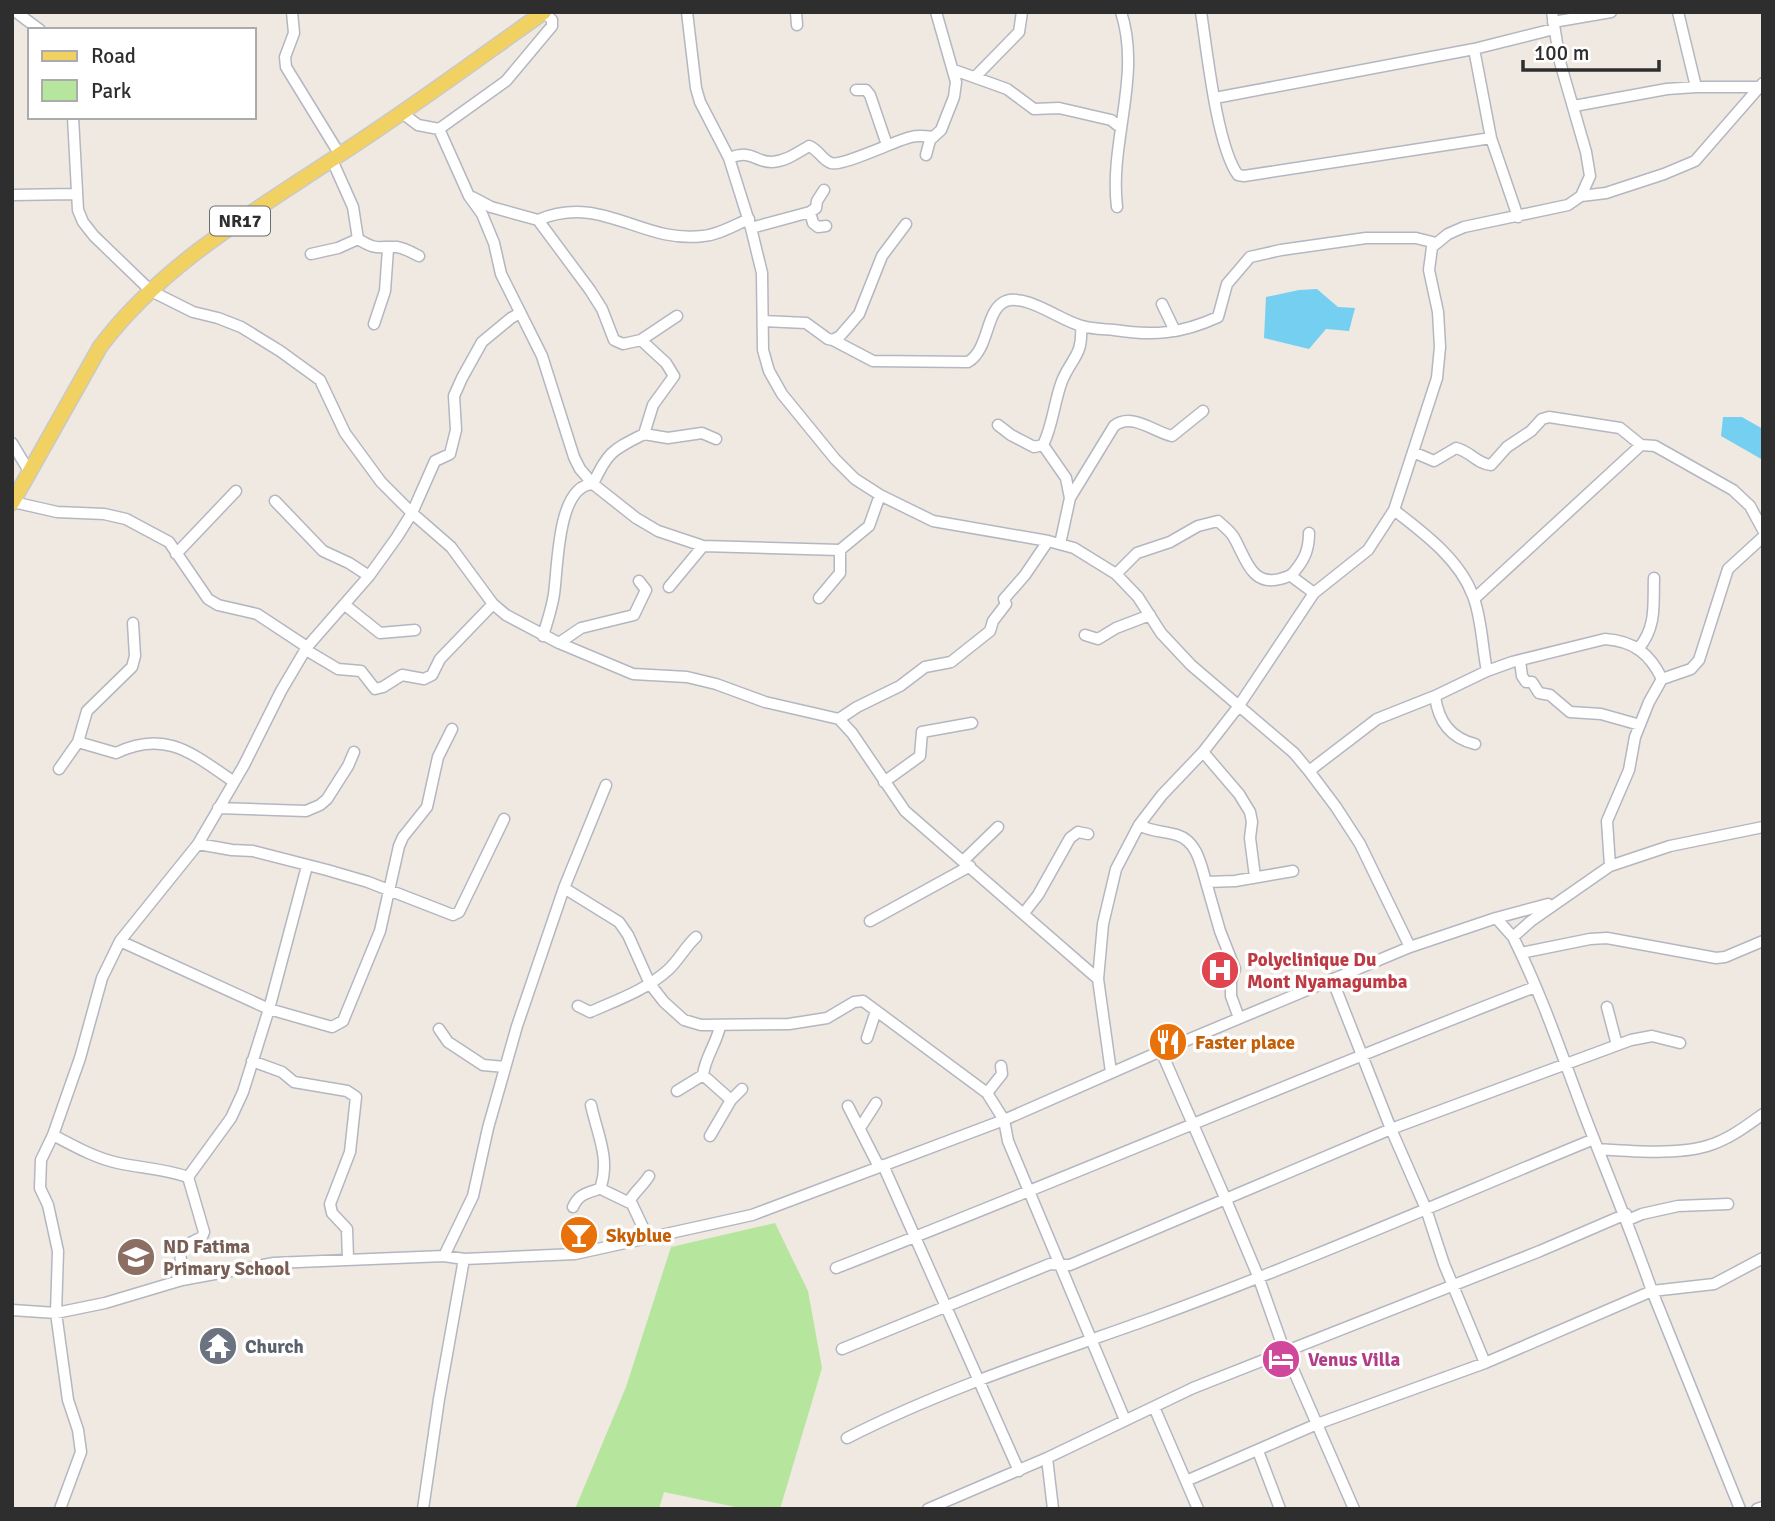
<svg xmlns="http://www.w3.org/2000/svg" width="1775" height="1521" viewBox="0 0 1775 1521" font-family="Signika,sans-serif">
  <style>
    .green { fill: #b6e59e }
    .water { fill: #75cff0 }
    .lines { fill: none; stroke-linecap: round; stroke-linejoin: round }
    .minor-casing { stroke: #b4b7c1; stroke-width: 13 }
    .major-casing { stroke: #c9c9c9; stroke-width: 17 }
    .minor { stroke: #fff; stroke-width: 10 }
    .major { stroke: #f2d163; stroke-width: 14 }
    .labels { text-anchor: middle; stroke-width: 7; stroke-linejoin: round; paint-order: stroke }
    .shield { fill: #fff; stroke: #6d6d6d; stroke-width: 2 }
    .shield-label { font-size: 18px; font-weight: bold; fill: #2e2e2e }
    .health-label { font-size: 19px; font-weight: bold; fill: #be3a42; stroke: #fff; text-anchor: start }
    .food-label { font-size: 19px; font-weight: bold; fill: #c56008; stroke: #fff; text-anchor: start }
    .education-label { font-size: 19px; font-weight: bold; fill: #785e54; stroke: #fff; text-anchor: start }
    .worship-label { font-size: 19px; font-weight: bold; fill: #5b616d; stroke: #fff; text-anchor: start }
    .hotel-label { font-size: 19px; font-weight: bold; fill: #b23c85; stroke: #fff; text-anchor: start }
  </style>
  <rect width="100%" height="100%" fill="#efe9e1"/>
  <!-- green -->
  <path class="green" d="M775 1223 808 1291 822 1368 780 1509H745L664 1492 659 1509H575L626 1387 671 1247Z"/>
  <!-- water -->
  <path class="water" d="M1317 289 1338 307 1355 308 1349 331 1326 329 1309 349 1264 338 1266 297 1299 290Z
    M1723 417H1742L1763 429V460L1721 436Z"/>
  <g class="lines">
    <!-- minor casing -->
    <g class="minor-casing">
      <path id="minor" d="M16 12 40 30
        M292 12 294 33 285 57 286 67 340 155
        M544 12 552 20V26L506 81 439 129 469 196 482 214 494 243 501 274 542 356 574 457 580 469 593 484 636 518 658 531 703 546 840 550 869 526 880 495
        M687 12 696 88 700 102 729 158 751 228 762 273 763 350 769 371 782 394 835 459 855 479 880 495 933 521 1048 541 1074 548 1116 574 1138 597 1161 633 1191 665 1294 753 1309 771 1336 807 1360 844 1410 947
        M796 12 797 25
        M1201 12C1207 51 1217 147 1238 175L1244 176 1491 138
        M1553 22 1611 12
        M1474 49 1491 138 1518 217
        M954 70 1007 89 1034 109 1059 108 1111 120 1120 127
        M975 77 1019 32 1022 12
        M1696 87H1757
        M856 90H866L870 95 887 145
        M1215 98 1474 49 1554 29
        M1574 106 1667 89 1696 87 1678 12
        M402 113 418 125 439 129
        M73 117 78 210 83 222 94 236 151 291 193 312 218 318 241 327 280 351 320 380 345 433 381 482 412 513 451 547 493 604 506 615 559 643 633 674 687 677 716 684 765 702 839 719 852 733 905 811 1098 979 1111 1072
        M926 155 930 140 941 130 954 97 956 82 936 12
        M729 158C754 149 753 162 772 162 786 161 797 153 809 146 819 150 822 160 831 163 842 167 894 141 911 137 918 135 926 136 933 137
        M12 195 76 194
        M1581 196 1606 193 1664 174 1695 161 1763 83
        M472 197 491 207 538 220 590 290 602 309 614 340 623 344 641 340 666 363 674 376 653 405 644 434C613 450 608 451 593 484 557 485 558 567 554 594 552 608 547 622 543 636
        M1117 207C1109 142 1142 76 1121 12
        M810 212 813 223 818 227 826 226
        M538 220C603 193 641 244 703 236 718 235 735 225 749 219
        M751 228 810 212 816 208 817 201 824 190
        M358 239C377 251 378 246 397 247 404 248 413 253 419 256
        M311 254 338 248 358 239 353 207 332 160
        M1162 304 1175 331
        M763 321 806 323 828 339 833 340 840 336 859 314 882 256 906 224
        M374 324 385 291 388 249
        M641 340 677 316
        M833 340 873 361 968 362C990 349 985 309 1006 301 1028 294 1061 321 1082 326 1092 329 1103 329 1114 330 1153 336 1181 334 1218 317L1227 284 1250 257 1281 250 1366 238H1416L1436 243
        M998 425 1011 435 1034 447 1043 445
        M644 434 668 438 702 433 716 439
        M12 443 30 473
        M1413 452 1434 461 1456 448C1470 451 1477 464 1491 465L1507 447 1531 431 1542 419 1549 417 1620 428 1641 445
        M1070 498 1114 426C1132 412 1154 432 1172 436L1203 411
        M275 501 323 551 349 563 369 576
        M13 502 57 512 104 514 126 519 169 542 208 599 218 605 257 614 307 647
        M1394 510C1424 533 1460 560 1473 596 1482 619 1482 647 1487 671
        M1060 544 1070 498 1066 478 1043 445C1053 425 1054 402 1062 381 1072 357 1083 356 1081 326
        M176 554 236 491
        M1116 574 1137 553 1170 542 1198 526 1218 521C1223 526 1230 531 1233 536 1245 555 1250 587 1280 579 1286 577 1290 577 1294 572 1305 559 1309 549 1309 533
        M1291 576 1314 593
        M669 587 703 546
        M819 598 840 573V550
        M1474 599 1641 445 1655 446 1733 490 1750 506 1763 530
        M345 605 380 633 415 630
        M1085 635 1098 639 1116 628 1150 615
        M559 643 581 628 634 615 646 590 639 581
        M1639 648C1657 626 1653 604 1654 578
        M306 650 338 669 361 671 375 689 383 687 402 675 424 679 432 675 440 659 493 604
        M1520 661 1522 676 1526 682H1532L1539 693 1550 695 1570 712 1601 714 1640 725
        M1435 696C1438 720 1450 738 1475 744
        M839 719 857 707 900 686 925 667 951 662 990 631 993 621 1006 604 1004 599 1025 575 1048 541
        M78 742 116 753C166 729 193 754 234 782
        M1203 752 1239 794 1250 812 1252 822 1250 838 1255 877
        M59 769 78 742 87 711 132 667 135 656 133 623
        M1309 771 1377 719 1435 696 1487 671 1512 662 1605 639C1634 641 1650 654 1662 679
        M884 782 920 756 922 732 972 723
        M218 808 306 811 320 805 327 799 348 766 354 752
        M1139 825C1152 832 1164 831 1177 835 1197 841 1201 865 1206 882L1235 881 1293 871
        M198 844 232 850 253 851 327 870 368 882 453 915 459 912 504 819
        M963 861 998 827
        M1610 866 1607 821 1629 770 1635 737 1649 702 1662 679 1691 669 1699 660 1728 569 1763 537
        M1206 882 1220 931 1235 969 1231 981V996L1239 1018
        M564 888 619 922 628 935 650 984 664 1002 684 1020 701 1025 789 1024 827 1018 854 1002 863 1001 987 1093 1004 1120 1008 1141 1125 1420
        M1024 913 1038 895 1070 838 1078 832 1088 834
        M1496 918 1548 904
        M870 921 970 866
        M1513 937C1541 993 1561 1052 1583 1111 1606 1171 1631 1230 1652 1291L1714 1284 1763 1258
        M120 941 269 1009 332 1027 343 1021 380 931 399 846 403 837 427 807 438 757 452 729
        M1521 953 1590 939 1607 938 1716 958 1725 957 1763 941
        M1098 979 1103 924 1116 869 1139 825 1162 795 1203 752 1238 707 1314 593 1368 550 1394 510 1437 378 1440 347 1438 312 1429 270 1432 247 1448 234 1464 227 1568 205 1581 196 1590 176 1586 152 1560 62 1552 12
        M1332 979 1391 1129 1426 1209 1444 1264 1485 1363
        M578 1006 590 1012C617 1000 646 990 668 970 679 960 685 947 696 937
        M1607 1007 1617 1045
        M439 1029 448 1042 483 1065 505 1067
        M867 1038 876 1011
        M1161 1051 1226 1200 1258 1276 1282 1344 1354 1509
        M252 1061 282 1072 294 1082 347 1091 356 1097 350 1152 330 1204 332 1213 347 1229 348 1259
        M703 1075C705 1057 717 1043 720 1026
        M677 1091 703 1075 731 1100
        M987 1093 1002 1074 1001 1066
        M591 1105C597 1133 610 1158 601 1186L603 1190 632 1204 648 1238
        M848 1106 879 1167
        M860 1128 876 1103
        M53 1135C74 1146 95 1158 118 1163 142 1168 165 1169 188 1177L204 1232 202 1237 180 1248 182 1280
        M710 1136 731 1100 742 1089
        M1598 1149C1629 1151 1678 1155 1707 1146 1728 1140 1745 1127 1763 1114
        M883 1165 1019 1471
        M188 1177 231 1118 243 1092 269 1009 307 866
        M629 1202C634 1192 643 1186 649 1176
        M573 1207C579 1193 588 1193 602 1188
        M1628 1220 1642 1214 1678 1206 1728 1204
        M444 1256 473 1196 488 1128 517 1026 564 888 606 785
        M836 1268C1070 1177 1301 1077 1535 987
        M12 1310 56 1313 105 1303 182 1280 274 1263 444 1256 464 1259 575 1254 752 1215 1004 1120 1161 1051 1410 947 1496 918 1513 937 1531 921 1610 866 1670 846 1763 827
        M842 1349 1050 1264 1070 1265 1391 1129 1631 1040 1652 1036 1680 1043
        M1154 1407 1198 1509
        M847 1438C943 1389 1046 1356 1147 1320 1298 1265 1446 1200 1594 1139
        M1258 1451 1280 1509
        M1047 1458 1053 1509
        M1186 1481 1317 1424 1485 1363 1652 1291 1740 1509
        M60 1509 81 1452 78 1430 68 1400 56 1313 58 1251 48 1205 40 1188 41 1160 53 1135 80 1058 102 978 120 941 198 844 244 765 281 691 307 647 369 576 397 537 412 513 435 461 450 454 456 430 454 396 462 378 482 342 511 318 520 313
        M423 1509 439 1399 464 1259
        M928 1509 1047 1458 1193 1388 1540 1251 1626 1214
        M1757 1509 1763 1507"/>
    </g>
    <!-- major casing -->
    <g class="major-casing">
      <path id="major" d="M12 503 100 347C162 264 255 211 339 155 409 110 476 60 544 12"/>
    </g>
    <!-- minor -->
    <use href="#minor" class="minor"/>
    <!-- major -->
    <use href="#major" class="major"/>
  </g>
  <!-- icons -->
  <defs>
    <g id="hospital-disc" transform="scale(2.0125)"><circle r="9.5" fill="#e0444e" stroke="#fff"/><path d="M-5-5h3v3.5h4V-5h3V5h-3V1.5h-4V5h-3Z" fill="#fff"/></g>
    <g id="restaurant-disc" transform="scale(2.0125)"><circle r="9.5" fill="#e8710a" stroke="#fff"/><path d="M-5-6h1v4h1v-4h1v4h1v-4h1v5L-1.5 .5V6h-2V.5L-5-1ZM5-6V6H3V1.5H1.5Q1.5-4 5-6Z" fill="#fff"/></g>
    <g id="bar-disc" transform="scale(2.0125)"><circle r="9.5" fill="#e8710a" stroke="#fff"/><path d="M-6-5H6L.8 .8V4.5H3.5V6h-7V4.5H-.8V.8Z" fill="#fff"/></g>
    <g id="school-disc" transform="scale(2.0125)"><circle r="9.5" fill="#8d6e63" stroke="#fff"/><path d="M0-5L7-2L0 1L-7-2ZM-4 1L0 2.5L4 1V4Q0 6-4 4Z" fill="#fff"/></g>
    <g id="temple-disc" transform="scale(2.0125)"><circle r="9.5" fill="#6b7280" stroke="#fff"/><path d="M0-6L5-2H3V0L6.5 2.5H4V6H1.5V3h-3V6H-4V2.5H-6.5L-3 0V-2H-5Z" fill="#fff"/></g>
    <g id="hotel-disc" transform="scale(2.0125)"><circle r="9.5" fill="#d1479c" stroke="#fff"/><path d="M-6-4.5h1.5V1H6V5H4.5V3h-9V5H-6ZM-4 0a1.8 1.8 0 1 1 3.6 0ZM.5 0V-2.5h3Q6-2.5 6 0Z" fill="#fff"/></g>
  </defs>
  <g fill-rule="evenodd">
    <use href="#hospital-disc" x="1220" y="970"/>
    <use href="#restaurant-disc" x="1168" y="1042"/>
    <use href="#bar-disc" x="579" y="1235"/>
    <use href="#school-disc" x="136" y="1257"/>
    <use href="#temple-disc" x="218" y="1346"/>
    <use href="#hotel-disc" x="1281" y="1359"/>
  </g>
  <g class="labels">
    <!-- shield labels -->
    <rect class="shield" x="210" y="206.5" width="60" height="29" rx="5"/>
    <g class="shield-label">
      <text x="240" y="227">NR17</text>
    </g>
    <!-- health labels -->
    <g class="health-label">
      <text x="1247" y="966">Polyclinique Du<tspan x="1247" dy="22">Mont Nyamagumba</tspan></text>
    </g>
    <!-- food labels -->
    <g class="food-label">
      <text x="1195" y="1049">Faster place</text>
      <text x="606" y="1242">Skyblue</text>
    </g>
    <!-- education labels -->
    <g class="education-label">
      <text x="163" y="1253">ND Fatima<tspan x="163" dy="22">Primary School</tspan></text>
    </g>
    <!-- worship labels -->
    <g class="worship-label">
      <text x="245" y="1353">Church</text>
    </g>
    <!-- hotel labels -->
    <g class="hotel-label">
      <text x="1308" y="1366">Venus Villa</text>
    </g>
  </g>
  <!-- border -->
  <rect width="1775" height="1521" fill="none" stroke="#2e2e2e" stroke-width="28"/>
  <!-- legend -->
  <rect x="28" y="28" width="228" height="91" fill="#ffffff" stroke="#ababab" stroke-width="2"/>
  <rect x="42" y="51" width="35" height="10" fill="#f2d163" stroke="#ababab" stroke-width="2"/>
  <text x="91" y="63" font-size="21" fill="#2e2e2e">Road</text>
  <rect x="42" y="80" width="35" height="21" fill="#b6e59e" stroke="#ababab" stroke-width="2"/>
  <text x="91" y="98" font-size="21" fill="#2e2e2e">Park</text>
  <!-- scale -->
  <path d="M1523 60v10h136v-10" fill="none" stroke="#2e2e2e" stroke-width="3.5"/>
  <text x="1534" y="60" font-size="21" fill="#2e2e2e" stroke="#ffffff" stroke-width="5" paint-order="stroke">100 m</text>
</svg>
